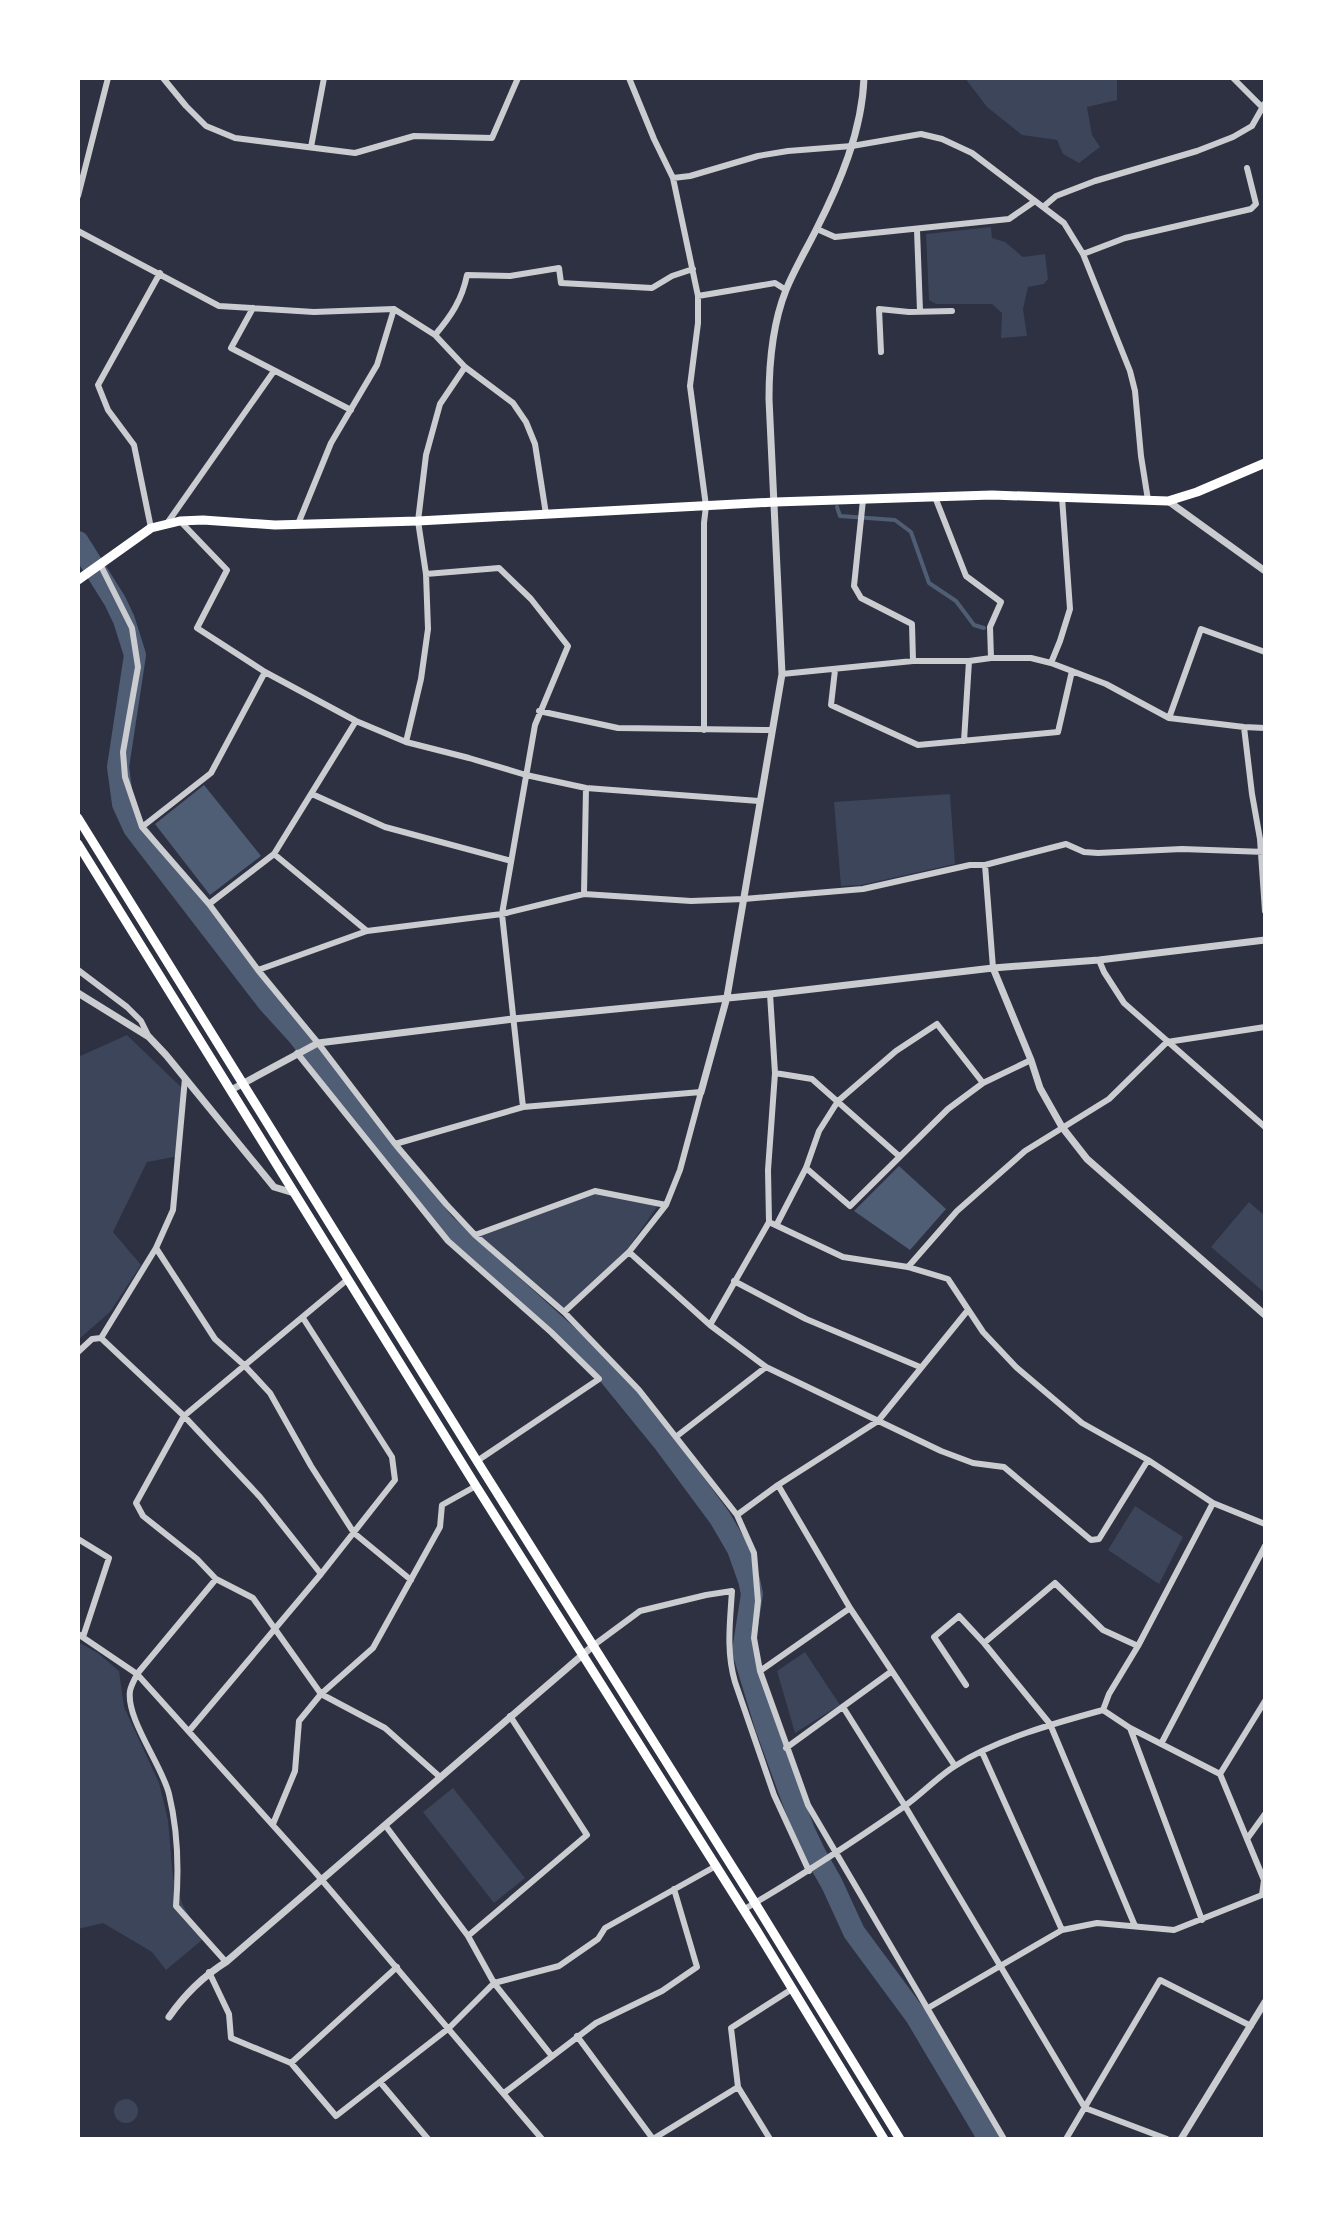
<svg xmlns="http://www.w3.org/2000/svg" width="1343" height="2217" viewBox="0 0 1343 2217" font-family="'Roboto Serif',serif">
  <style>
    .green { fill: #3c4559 }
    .water { fill: #4f5d75 }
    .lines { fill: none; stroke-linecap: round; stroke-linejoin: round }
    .stream { stroke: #4f5d75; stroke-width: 4 }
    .river { stroke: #4f5d75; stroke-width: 22 }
    .minor { stroke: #caccd0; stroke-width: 6 }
    .tertiary { stroke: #caccd0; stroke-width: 7 }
    .primary { stroke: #fff; stroke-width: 9 }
  </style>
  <rect width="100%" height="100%" fill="#2d3142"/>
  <!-- green -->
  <path class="green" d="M965 78H1117V100L1087 107 1092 135 1100 147 1079 163 1063 154 1057 140 1022 135 987 107Z
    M991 227 992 238 1005 242 1023 257 1045 254 1048 279 1044 284 1028 287 1023 309 1027 336 1001 338 1002 313 992 304H936L929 300 926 234Z
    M950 794 955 864 861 885 841 886 834 802Z
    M127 1035 184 1090 179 1156 147 1162 113 1232 141 1265 110 1312 78 1340V1057Z
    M595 1192 659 1204 627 1250 564 1309 478 1236Z
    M1249 1202 1265 1216V1293L1211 1247Z
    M1135 1506 1183 1537 1159 1584 1108 1550Z
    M78 1642 98 1653 119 1671 124 1707 159 1783 168 1820 173 1878 182 1903 202 1940 166 1970 152 1952 103 1923 78 1929Z
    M805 1652 840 1705 795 1733 777 1671Z
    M453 1788 525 1878 494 1903 423 1812Z
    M114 2111a12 12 0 1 1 24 0a12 12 0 1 1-24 0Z"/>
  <!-- water -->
  <path class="water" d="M204 785 261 856 210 895 155 824Z
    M899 1166 946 1209 910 1250 854 1211Z"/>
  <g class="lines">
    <!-- stream -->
    <path class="stream" d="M837 507 840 516 895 520 911 532 929 583 956 601 974 625 984 628"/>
    <!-- river -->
    <path class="river" d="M78 542 115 601 124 620 135 655 118 767 123 804 134 828 268 1002 298 1035 444 1224 606 1371 663 1441 720 1518 738 1549 749 1580 752 1594 743 1651 766 1727 804 1831 815 1854 832 1884 854 1932 916 2016 989 2139"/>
    <!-- minor -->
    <path class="minor" d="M163 78 186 106 206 126 235 138 355 153 414 136 492 138 518 78
      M629 78 654 139 673 178 698 296V323L690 386 706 506 704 523V730
      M1233 78 1262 107
      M311 147 324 78
      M673 178 690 176 758 156 788 151 852 146 921 134 942 139 972 153 1064 223 1083 254 1130 371 1135 391 1141 456 1148 500
      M78 196 108 78
      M1043 207 1056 196 1095 181 1197 151 1233 137 1252 126 1265 103
      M817 229 835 237 1009 219 1035 201
      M917 230 920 311
      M78 231 219 306 314 312 394 309
      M1083 254 1125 238 1251 209 1256 204 1247 168
      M698 296 775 283 786 290
      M253 308 231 348 351 410
      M435 335C451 316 462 300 467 275L510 276 559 268 561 283 652 288 672 276 693 269
      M881 352 879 309 909 312 952 311
      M935 497 966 576 1001 602 990 627 991 658
      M863 500 854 586 861 598 912 624 913 661
      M180 521 227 570 197 628 265 672 356 721 406 742 469 758 526 775 586 788 759 801
      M168 522 274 371
      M298 524 331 443 377 365 394 309 435 335 465 367 513 403 526 422 535 444 546 514
      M151 528 134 445 108 410 98 385 160 273
      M100 564 132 628 138 667 123 752 125 777 142 827 209 904 258 970 318 1043 395 1144 446 1204 475 1235 564 1312 639 1390 737 1515 754 1553 758 1601 754 1638 760 1671 808 1805 1004 2139
      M426 574 499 568 531 599 568 646 535 725 502 914 523 1107
      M1051 663 1060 641 1070 609 1062 497
      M835 670 831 705 918 745 1058 732 1072 671
      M782 674 913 661H969L991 658H1031L1051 663 1106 684 1169 718 1244 727 1265 728
      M539 711 618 728 771 730
      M1169 718 1201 629 1265 652
      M1244 727 1252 794 1260 839 1265 911
      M964 741 969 661
      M406 742 421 679 428 629 426 574 418 521 426 455 440 404 465 367
      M312 794 385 827 511 861
      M142 827 211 773 265 672
      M274 854 367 931 502 914 584 894 691 901 744 899 863 889 970 865H985L1066 844 1084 852 1098 853 1182 849 1265 852
      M985 865 993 968
      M584 894 586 788
      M209 904 274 854 356 721
      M1099 960 1104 972 1124 1003 1265 1127
      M78 970 127 1007 141 1021 149 1037
      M258 970 367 931
      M297 1053 448 1241 551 1332 599 1379 477 1461
      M775 1073 812 1079 899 1156
      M185 1078 173 1210 156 1248 215 1339 244 1365 270 1393 311 1466 354 1533 411 1580
      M395 1144 523 1107 701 1092 680 1170 666 1205 629 1252 564 1312
      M806 1168 850 1206 948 1109 983 1083 1031 1060
      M769 1222 843 1257 908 1267 948 1279 983 1332 1016 1367 1082 1423 1148 1460 1213 1503 1265 1524
      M777 1224 806 1168 819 1131 838 1101 896 1051 937 1024 983 1083
      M475 1235 595 1191 666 1205
      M629 1252 710 1325 766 1367 941 1451 973 1463 1004 1467 1091 1540 1099 1539 1148 1460
      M908 1267 957 1211 1025 1151 1109 1099 1167 1042 1265 1027
      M348 1279 184 1416 136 1503 143 1516 197 1559 216 1579 253 1598 321 1694 385 1728 440 1777
      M734 1281 806 1319 920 1367
      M710 1325 769 1222 768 1170 775 1073 770 994
      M101 1338 184 1416 260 1497 321 1574
      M78 1352 92 1339 101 1338 156 1248
      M677 1436 766 1367
      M778 1485 850 1608 955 1766
      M737 1515 778 1485 878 1421 968 1310
      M78 1539 109 1558 83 1637
      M216 1579 137 1674 315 1872 542 2139
      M78 1634 137 1674C135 1679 131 1685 130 1691 126 1719 162 1765 169 1794 178 1831 179 1869 176 1906L226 1962
      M594 1645 640 1611 706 1595 732 1591C730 1622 726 1651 735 1682L774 1795 809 1871
      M760 1671 850 1608
      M966 1685 934 1637 959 1616 984 1643
      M843 1707 905 1806 1085 2108 1167 2139
      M1103 1710 1109 1694 1138 1646 1213 1503
      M1130 1728 1202 1920
      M189 1731 321 1574 395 1480 392 1457 303 1318
      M1161 1744 1265 1546
      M786 1748 892 1671
      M982 1752 1062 1930
      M1220 1774 1265 1701
      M273 1824 295 1771 299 1721 321 1694 373 1648 440 1527 442 1505 476 1486
      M385 1825 468 1936 494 1983 551 2055
      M1247 1839 1265 1814
      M743 1910C798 1878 850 1844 902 1808 921 1795 936 1778 955 1766 997 1739 1055 1723 1103 1710L1130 1728 1220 1774 1264 1880 1262 1895 1174 1930 1097 1923 1062 1930 928 2008
      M1135 1926 1050 1724 984 1643 1055 1583 1103 1630 1138 1646
      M468 1936 587 1835 510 1716
      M209 1972 229 2014 231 2038 291 2063 336 2116 449 2028 494 1983 559 1966 598 1939 605 1928 716 1866
      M577 2036 653 2139
      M291 2063 397 1967
      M380 2082 428 2139
      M504 2093 596 2023 662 1991 697 1967 674 1889
      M653 2139 738 2087
      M770 2139 738 2087 731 2028 792 1989
      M1066 2139 1160 1980 1251 2026"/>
    <!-- tertiary -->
    <path class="tertiary" d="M1168 501 1265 571
      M993 968 1031 1060 1040 1088 1062 1127 1087 1159 1265 1315
      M78 993 149 1037 166 1055 274 1187 294 1193
      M231 1090 318 1043 513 1019 770 994 993 968 1099 960 1265 940
      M701 1092 727 997 782 674 769 399C769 363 772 325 786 290 794 270 806 250 816 230 840 183 862 131 864 78
      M169 2017C185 1994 202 1977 226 1962L594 1645
      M1181 2139 1265 2002"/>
    <!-- primary -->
    <path class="primary" d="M78 580 151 528 180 521 203 520 275 525 418 521 775 502 992 495 1168 501 1197 492 1265 463
      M78 818 477 1461 755 1903 900 2139
      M78 844 476 1486 757 1931 884 2139"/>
  </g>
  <!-- border -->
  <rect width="1343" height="2217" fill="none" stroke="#ffffff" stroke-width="160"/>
</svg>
